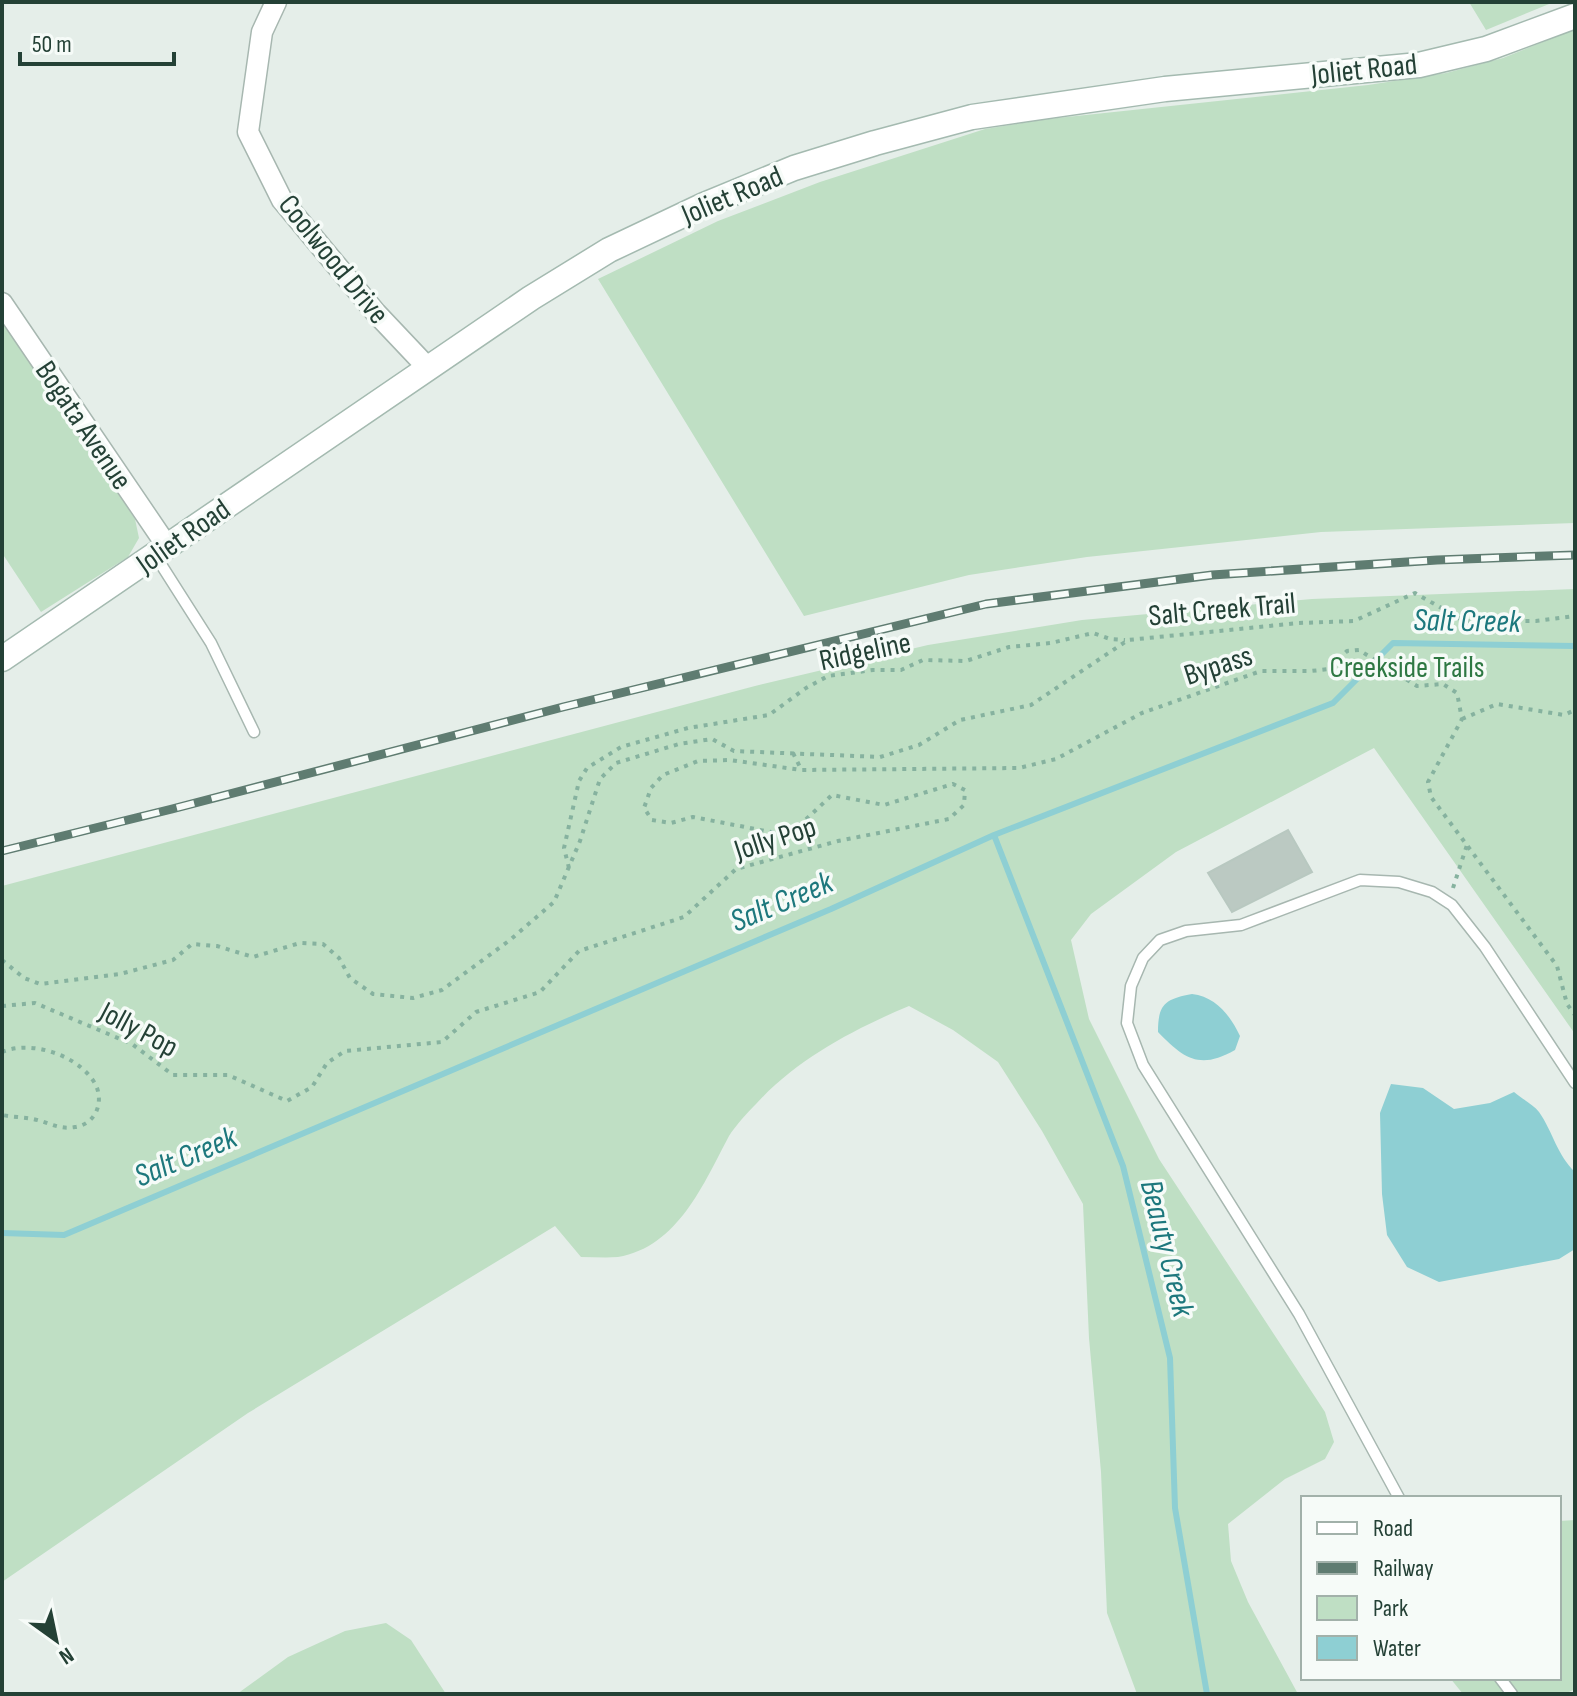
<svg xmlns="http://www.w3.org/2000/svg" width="1577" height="1696" viewBox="0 0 1577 1696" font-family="'Sofia Sans Condensed',sans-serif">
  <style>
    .green { fill: #bfdfc4 }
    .water { fill: #8ecfd3 }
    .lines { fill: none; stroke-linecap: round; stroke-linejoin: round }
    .stream { stroke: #8ecfd3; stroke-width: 6 }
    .building { fill: #bbc9c2; stroke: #b8c8c0; stroke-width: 2 }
    .lane-casing { stroke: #a7b7b0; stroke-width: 13 }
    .street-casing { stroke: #a7b7b0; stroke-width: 23 }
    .secondary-casing { stroke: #a4bab0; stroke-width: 27 }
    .path { stroke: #86b29f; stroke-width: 4; stroke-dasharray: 4 6; stroke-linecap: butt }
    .lane { stroke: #fff; stroke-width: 10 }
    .street { stroke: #fff; stroke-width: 20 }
    .secondary { stroke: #fff; stroke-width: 24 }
    .rail-casing { stroke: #5f7c71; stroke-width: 9 }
    .rail { stroke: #f6fbf8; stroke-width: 6; stroke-dasharray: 18; stroke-linecap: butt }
    .labels { text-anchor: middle; stroke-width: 7; stroke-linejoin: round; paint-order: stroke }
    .street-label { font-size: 30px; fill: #244136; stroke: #f6fbf8 }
    .park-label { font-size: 30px; fill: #2e7843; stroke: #f6fbf8 }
    .water-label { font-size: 32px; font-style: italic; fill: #1d787d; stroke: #f6fbf8 }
  </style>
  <rect width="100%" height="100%" fill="#e5eee9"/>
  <!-- green -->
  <path class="green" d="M1469 2H1554L1486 30Z
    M1575 29V523L1321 532 1087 557 969 575 804 616 598 279 718 221 820 182 985 129 1048 119 1368 85 1446 73 1503 58Z
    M2 315 135 519 139 538 128 557 41 612 2 553Z
    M1575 589V1034L1374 748 1176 852 1091 914 1071 940 1089 1019 1159 1159 1325 1412 1334 1442 1325 1459 1285 1479 1228 1524 1231 1561 1248 1602 1298 1694H1137L1107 1613 1101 1472 1089 1338 1083 1204 1042 1131 998 1062 953 1030 909 1006C854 1029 797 1059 756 1104 747 1113 736 1125 729 1136 704 1183 678 1247 618 1257 606 1258 593 1257 581 1257L555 1226 248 1413 2 1582V886L755 686 928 645 1082 620 1312 599Z
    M1575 1520V1689L1565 1694H1463L1450 1678H1559V1521Z
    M386 1623 411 1640 446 1694H237L288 1657 345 1631Z"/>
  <!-- water -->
  <path class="water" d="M1192 994C1216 997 1230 1015 1240 1036L1235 1050C1200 1070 1184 1059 1158 1032 1158 1004 1165 999 1192 994Z
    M1391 1084 1423 1088 1454 1109 1490 1103 1514 1092C1522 1099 1533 1104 1539 1112 1553 1132 1557 1155 1575 1172V1249L1559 1259 1439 1282 1407 1267 1387 1235 1382 1194 1380 1113Z"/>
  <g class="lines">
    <!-- stream -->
    <path class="stream" d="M994 835 1123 1166 1170 1358 1175 1508 1207 1694
      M2 1233 64 1235 831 909 994 835 1333 703 1393 643 1575 646"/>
  </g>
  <!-- building -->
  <path class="building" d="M1288 830 1312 872 1232 912 1208 873Z"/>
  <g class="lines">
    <!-- lane casing -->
    <g class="lane-casing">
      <path id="lane" d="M155 555 211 643 254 732
        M1399 1498 1299 1314 1143 1065 1127 1023 1131 986 1143 958 1160 940 1186 931 1241 925 1360 880 1399 882 1432 892 1452 905 1485 947 1575 1083
        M1500 1678 1512 1694"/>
    </g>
    <!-- street casing -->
    <g class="street-casing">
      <path id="street" d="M276 2 262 32 248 132 282 200 376 313 428 368
        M2 303 167 546"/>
    </g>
    <!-- secondary casing -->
    <g class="secondary-casing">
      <path id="secondary" d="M2 659 531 298 609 250 704 205 794 168 875 143 972 117 1165 89 1419 65 1486 49 1575 16"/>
    </g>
    <!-- path -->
    <path class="path" d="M1462 719 1497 704 1564 715 1575 710
      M793 753 801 769
      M569 868 564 848 579 781 587 768 621 747 688 728 769 715 806 688 828 676 873 670H901L923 660 966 661 1009 647 1051 643 1093 633 1110 639 1125 640
      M1453 888 1467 845
      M2 960 24 978 40 984 120 974 173 960 192 944 217 946 253 957 300 943 323 944 339 958 350 978 373 994 413 998 442 990 510 940 554 902 580 841 600 779 616 763 679 744 712 739 734 751 880 757 919 745 960 720 1031 705 1128 640 1299 623 1354 621 1415 593 1464 621H1536L1575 616
      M2 1006 35 1003 132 1044 173 1075H228L287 1101 312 1087 327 1063 345 1051 442 1042 476 1012 540 992 579 951 684 917 736 869 838 841 949 819 964 805 965 790 953 784 884 805 832 795 801 824 776 833 693 817 671 823 652 820 644 808 651 788 663 775 698 761 730 760 801 770 1019 768 1056 759 1142 713 1261 671H1311L1329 669 1347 651 1359 650 1417 686 1443 684 1457 693 1462 719 1428 782 1431 797 1557 966 1567 1004 1575 1015
      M2 1052C30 1040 74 1054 92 1079 106 1097 98 1124 75 1127 59 1130 48 1122 33 1119 23 1117 12 1117 2 1115"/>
    <!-- lane -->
    <use href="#lane" class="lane"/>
    <!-- street -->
    <use href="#street" class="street"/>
    <!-- secondary -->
    <use href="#secondary" class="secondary"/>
    <!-- rail casing -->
    <g class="rail-casing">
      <path id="rail" d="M2 851 172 809 563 707 986 604 1212 575 1437 560 1575 555"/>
    </g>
    <!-- rail -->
    <use href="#rail" class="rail"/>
  </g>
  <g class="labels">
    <!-- street labels -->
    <g class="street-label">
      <text transform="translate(1364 69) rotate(-6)" y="10">Joliet Road</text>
      <text transform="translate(732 195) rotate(-23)" y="10">Joliet Road</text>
      <text transform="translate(334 259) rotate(51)" y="10">Coolwood Drive</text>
      <text transform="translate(84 425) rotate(56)" y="10">Bogata Avenue</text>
      <text transform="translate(183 536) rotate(-35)" y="10">Joliet Road</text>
      <text transform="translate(1222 609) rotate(-5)" y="10">Salt Creek Trail</text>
      <text transform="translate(865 651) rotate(-12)" y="10">Ridgeline</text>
      <text transform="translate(1218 665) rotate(-18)" y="10">Bypass</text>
      <text transform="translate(775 838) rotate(-18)" y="10">Jolly Pop</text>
      <text transform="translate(139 1029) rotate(28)" y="10">Jolly Pop</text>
    </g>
    <!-- park labels -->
    <g class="park-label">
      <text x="1407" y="677">Creekside Trails</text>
    </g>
    <!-- water labels -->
    <g class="water-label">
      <text transform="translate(1467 620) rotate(1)" y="11">Salt Creek</text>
      <text transform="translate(781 901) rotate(-23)" y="11">Salt Creek</text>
      <text transform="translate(185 1156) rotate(-23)" y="11">Salt Creek</text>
      <text transform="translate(1168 1248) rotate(76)" y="11">Beauty Creek</text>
    </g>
  </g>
  <!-- border -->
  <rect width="1577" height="1696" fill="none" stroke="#244136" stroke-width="8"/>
  <!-- legend -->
  <rect x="1301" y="1496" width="260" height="184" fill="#f6fbf8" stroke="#a2b1aa" stroke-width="2"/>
  <rect x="1317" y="1522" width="40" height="12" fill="#ffffff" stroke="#a2b1aa" stroke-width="2"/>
  <text x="1373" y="1536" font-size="24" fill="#244136">Road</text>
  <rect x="1317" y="1562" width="40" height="12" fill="#5f7c71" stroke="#a2b1aa" stroke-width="2"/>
  <text x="1373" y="1576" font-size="24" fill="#244136">Railway</text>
  <rect x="1317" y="1596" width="40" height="24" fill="#bfdfc4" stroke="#a2b1aa" stroke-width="2"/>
  <text x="1373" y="1616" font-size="24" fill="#244136">Park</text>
  <rect x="1317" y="1636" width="40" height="24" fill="#8ecfd3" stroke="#a2b1aa" stroke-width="2"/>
  <text x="1373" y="1656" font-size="24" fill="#244136">Water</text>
  <!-- north arrow -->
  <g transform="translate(56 1640) rotate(147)" stroke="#f6fbf8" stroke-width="6" paint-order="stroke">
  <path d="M0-6L14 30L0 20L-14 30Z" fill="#244136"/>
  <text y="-12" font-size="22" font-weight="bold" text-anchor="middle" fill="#244136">N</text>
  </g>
  <!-- scale -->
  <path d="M20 52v12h154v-12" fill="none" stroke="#244136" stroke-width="4"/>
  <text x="32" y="52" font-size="24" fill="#244136" stroke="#f6fbf8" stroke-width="6" paint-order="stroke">50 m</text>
</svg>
